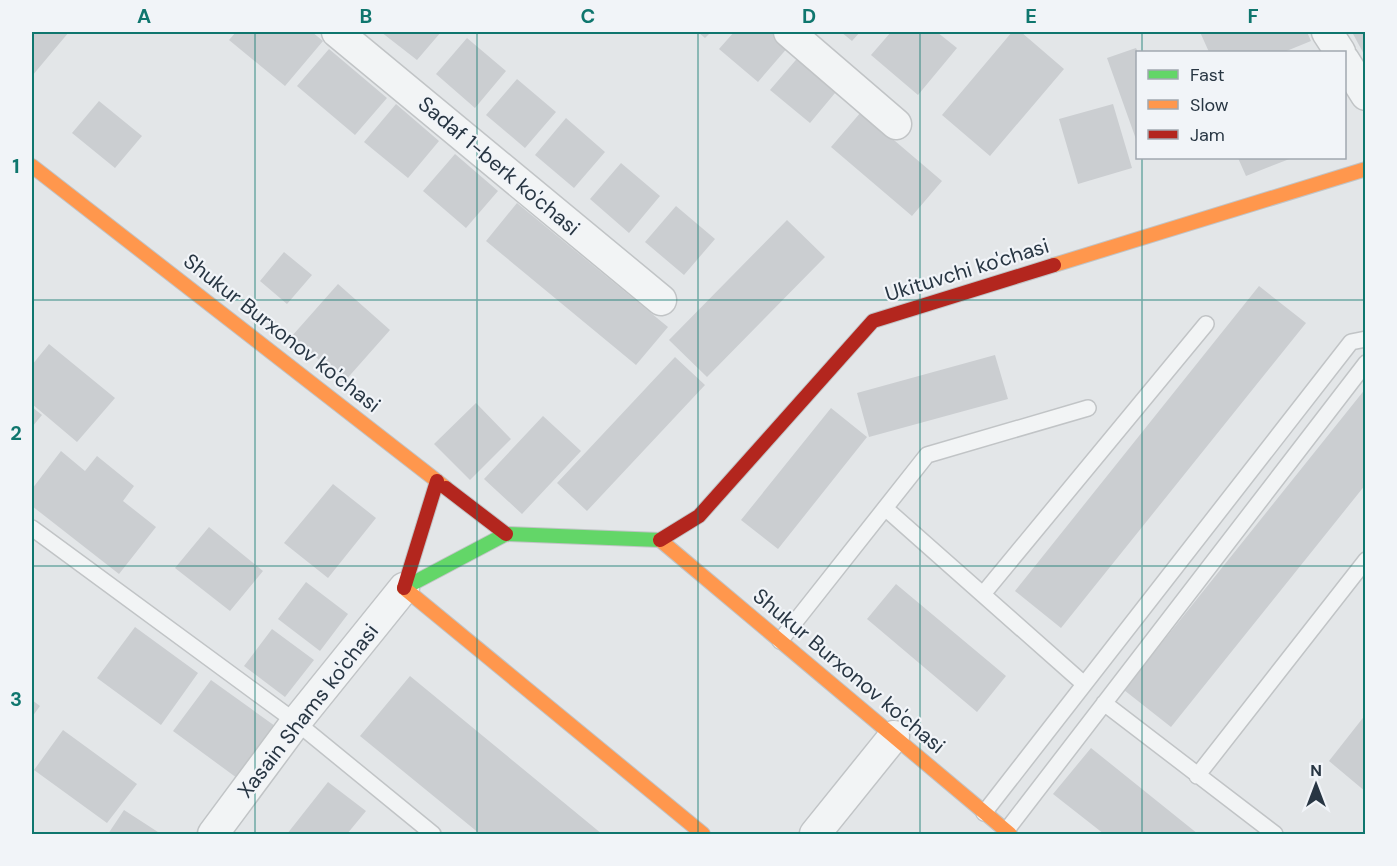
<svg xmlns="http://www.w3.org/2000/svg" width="1397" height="866" viewBox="0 0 1397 866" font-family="'DM Sans',sans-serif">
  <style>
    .building { fill: #cbced1 }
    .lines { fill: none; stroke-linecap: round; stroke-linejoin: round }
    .lane-casing { stroke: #c1c4c6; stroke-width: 18 }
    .street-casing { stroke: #c1c4c6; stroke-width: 33 }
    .fast-casing { stroke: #c1c4c6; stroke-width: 16 }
    .slow-casing { stroke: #c1c4c6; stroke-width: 16 }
    .jam-casing { stroke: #c1c4c6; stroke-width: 16 }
    .lane { stroke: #f2f4f5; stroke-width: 15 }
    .street { stroke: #f2f4f5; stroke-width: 30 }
    .fast { stroke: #63d668; stroke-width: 14 }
    .slow { stroke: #ff974d; stroke-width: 14 }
    .jam { stroke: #b3261e; stroke-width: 14 }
    .grid { fill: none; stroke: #0f766e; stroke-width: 1.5; stroke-opacity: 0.55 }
    .labels { text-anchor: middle; stroke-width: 4.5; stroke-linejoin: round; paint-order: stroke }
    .street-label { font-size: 21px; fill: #283643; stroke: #f1f4f8 }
    .neatline { fill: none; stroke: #0f766e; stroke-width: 2 }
    .grid-label { font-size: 20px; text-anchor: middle; font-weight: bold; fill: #0f766e }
  </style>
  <rect width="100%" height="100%" fill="#e3e6e8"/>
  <!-- building -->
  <path class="building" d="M32 32H69L32 76Z
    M236 32H312L323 41 285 86 229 40Z
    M381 32H441L417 60Z
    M698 32H711L705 38Z
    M734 32H772L789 46 758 82 719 49Z
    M841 32H860L852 41Z
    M891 32H937L957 48 918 95 871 55Z
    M1012 32H1021L1064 69 990 156 942 115Z
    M1200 32H1307L1311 41 1284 52H1209Z
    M1352 32H1366V58Z
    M467 38 506 71 475 108 436 74Z
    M1136 48 1138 52 1137 142 1107 58Z
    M329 49 387 98 355 135 297 86Z
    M801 54 840 87 810 123 770 90Z
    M517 79 556 112 525 148 486 115Z
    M99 101 142 136 115 168 72 133Z
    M396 104 439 141 408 178 364 142Z
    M1113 104 1132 168 1078 184 1059 119Z
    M861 112 942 181 912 216 831 147Z
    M566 118 605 152 574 188 535 155Z
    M455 154 498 191 466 228 423 191Z
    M1238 158H1292L1246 176Z
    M621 163 660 196 629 233 590 199Z
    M517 203 668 327 636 365 486 241Z
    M676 206 715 239 684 275 645 242Z
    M787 220 825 257 707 377 669 340Z
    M284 252 312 275 287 304 260 281Z
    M338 284 390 330 344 382 292 336Z
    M1259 286 1306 323 1061 628 1015 591Z
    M49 344 115 398 77 442 32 404V365Z
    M995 355 1008 399 869 437 857 393Z
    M675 357 705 385 587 511 557 483Z
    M1366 388V484L1171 727 1124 690Z
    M476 403 511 439 470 480 434 444Z
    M32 407 42 415 32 427Z
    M831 408 867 437 778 549 741 520Z
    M543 416 581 451 522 514 484 479Z
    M61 451 85 471 97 456 134 486 123 501 156 527 119 574 32 506V489Z
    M333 484 376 518 328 578 284 543Z
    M209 527 263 571 230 611 175 568Z
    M306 582 348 614 320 651 278 619Z
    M896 584 1006 676 977 712 867 619Z
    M135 627 198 673 161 725 97 678Z
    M272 629 314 660 285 697 244 666Z
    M410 676 602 834H480L360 736Z
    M211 680 275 726 237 778 173 731Z
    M32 700 40 706 32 717Z
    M1366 714V792L1329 761Z
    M63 730 137 784 107 823 34 770Z
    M1091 748 1198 834H1104L1053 794Z
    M328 782 366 811 347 834H287Z
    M124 810 161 834H108Z"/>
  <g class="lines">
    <!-- lane casing -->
    <g class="lane-casing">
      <path id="lane" d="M885 508 1084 684
        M32 528 296 722 433 834
        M983 594 1206 324
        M780 641 927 455 1088 408
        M1104 703 1275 834
        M1197 776 1366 560
        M984 813 1351 342 1366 339
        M1006 831 1366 363"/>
    </g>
    <!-- street casing -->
    <g class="street-casing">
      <path id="street" d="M337 32 661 300
        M789 32 896 124
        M1327 32 1340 52
        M1344 60 1366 95
        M213 834 296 722 404 588
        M815 834 894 736"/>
    </g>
    <!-- fast casing -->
    <g class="fast-casing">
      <path id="fast" d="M404 588 506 534 660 540"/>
    </g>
    <!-- slow casing -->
    <g class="slow-casing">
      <path id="slow" d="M32 166 446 488
        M1054 265 1366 169
        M660 540 1010 834
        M404 588 703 834"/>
    </g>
    <!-- jam casing -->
    <g class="jam-casing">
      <path id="jam" d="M446 488 506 534
        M660 540 699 516 873 321 1054 265
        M404 588 437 481"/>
    </g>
    <!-- lane -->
    <use href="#lane" class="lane"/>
    <!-- street -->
    <use href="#street" class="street"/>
    <!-- fast -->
    <use href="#fast" class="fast"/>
    <!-- slow -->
    <use href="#slow" class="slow"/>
    <!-- jam -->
    <use href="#jam" class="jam"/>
  </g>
  <!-- grid -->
  <path class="grid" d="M255 32V834M477 32V834M698 32V834M920 32V834M1142 32V52M1142 158V834M32 300H1366M32 566H1366"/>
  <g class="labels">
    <!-- street labels -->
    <g class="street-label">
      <text transform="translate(499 166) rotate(40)" y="7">Sadaf 1-berk ko'chasi</text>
      <text transform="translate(967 270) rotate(-17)" y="7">Ukituvchi ko'chasi</text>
      <text transform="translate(282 333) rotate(38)" y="7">Shukur Burxonov ko'chasi</text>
      <text transform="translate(849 671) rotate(40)" y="7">Shukur Burxonov ko'chasi</text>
      <text transform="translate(308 711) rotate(-52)" y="7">Xasain Shams ko'chasi</text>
    </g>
  </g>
  <!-- border -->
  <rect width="1397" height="866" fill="none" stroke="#f1f4f8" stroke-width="66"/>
  <!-- legend -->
  <rect x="1136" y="51" width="210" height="108" fill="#f1f4f8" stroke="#a1a8b0" stroke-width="1.5"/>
  <rect x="1148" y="70" width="30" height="9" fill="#63d668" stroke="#a1a8b0" stroke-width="1.5"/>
  <text x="1190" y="81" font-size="18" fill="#283643">Fast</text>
  <rect x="1148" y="100" width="30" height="9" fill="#ff974d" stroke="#a1a8b0" stroke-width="1.5"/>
  <text x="1190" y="111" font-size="18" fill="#283643">Slow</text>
  <rect x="1148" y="130" width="30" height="9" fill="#b3261e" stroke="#a1a8b0" stroke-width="1.5"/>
  <text x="1190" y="141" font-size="18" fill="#283643">Jam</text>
  <!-- north arrow -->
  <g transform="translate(1316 785)" stroke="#f1f4f8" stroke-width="4.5" paint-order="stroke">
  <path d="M0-4.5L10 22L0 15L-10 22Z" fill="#283643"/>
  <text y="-9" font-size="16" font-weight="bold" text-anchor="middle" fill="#283643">N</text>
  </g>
  <rect x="33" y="33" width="1331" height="800" class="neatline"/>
  <g class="grid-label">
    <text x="144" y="23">A</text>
    <text x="366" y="23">B</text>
    <text x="588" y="23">C</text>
    <text x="809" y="23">D</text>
    <text x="1031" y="23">E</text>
    <text x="1253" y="23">F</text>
    <text x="16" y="173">1</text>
    <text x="16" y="440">2</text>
    <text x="16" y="706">3</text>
  </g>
</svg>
